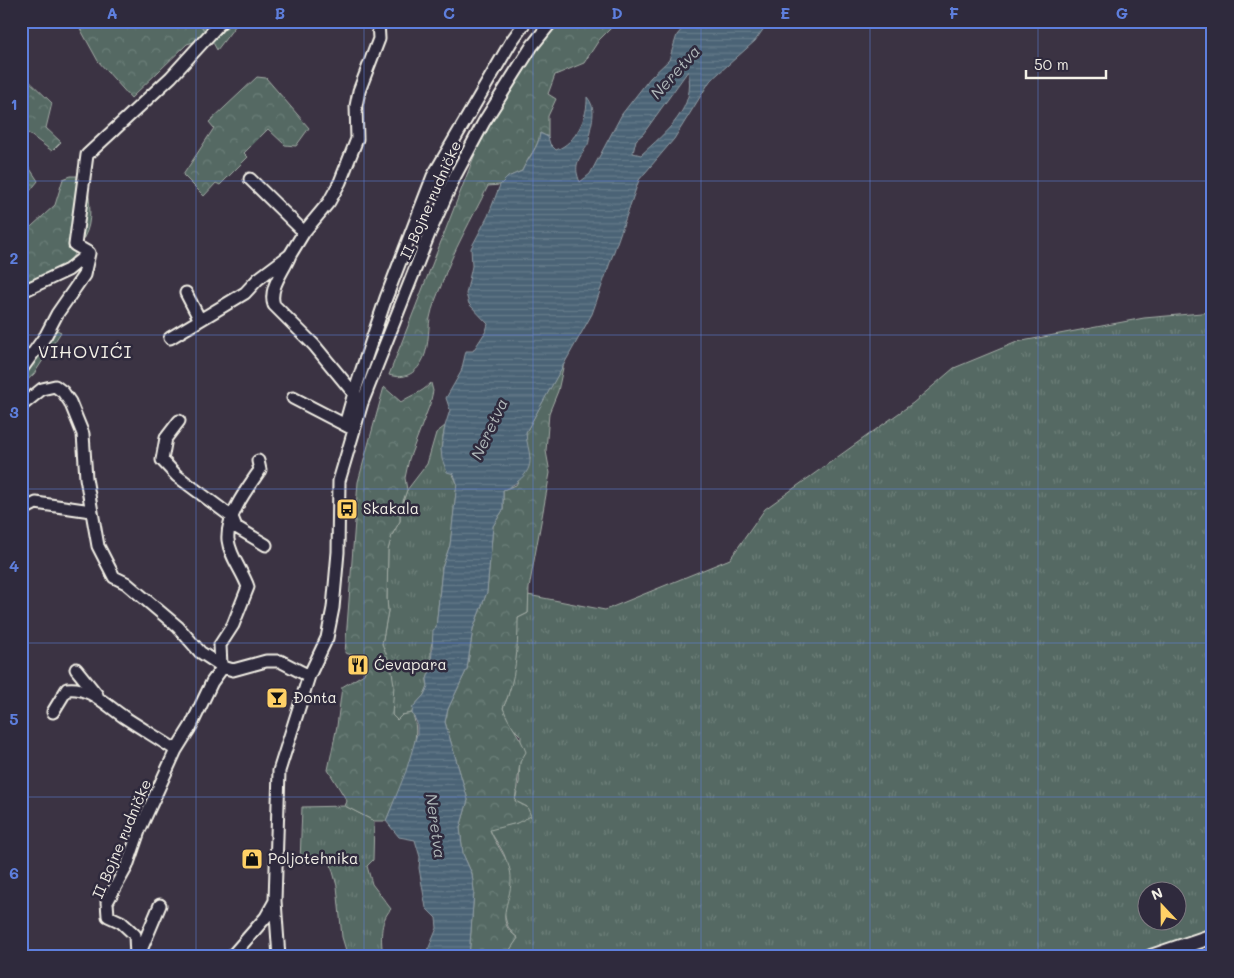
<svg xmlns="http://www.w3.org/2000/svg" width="1234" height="978" viewBox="0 0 1234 978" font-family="Mali,sans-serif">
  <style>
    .grass { fill: url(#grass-tufts); stroke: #a4ada6; fill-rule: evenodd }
    .forest { fill: url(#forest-crowns); stroke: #a4ada6 }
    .cemetery { fill: url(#cemetery-stones); stroke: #a4ada6 }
    .water { fill: url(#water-rules); stroke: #8f9ca4; fill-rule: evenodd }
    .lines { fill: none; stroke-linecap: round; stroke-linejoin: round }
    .minor-casing { stroke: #f4f1e8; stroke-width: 15 }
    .major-casing { stroke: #f4f1e8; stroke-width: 18 }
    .minor { stroke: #2f2a3d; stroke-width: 11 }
    .major { stroke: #2f2a3d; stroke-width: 14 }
    .grid { fill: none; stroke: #5e7fdd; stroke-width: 1; stroke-opacity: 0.55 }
    .labels { text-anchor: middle; stroke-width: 5; stroke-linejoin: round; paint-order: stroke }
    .street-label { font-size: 15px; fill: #f4f1e8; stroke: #2f2a3d }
    .poi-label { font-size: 15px; fill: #f4f1e8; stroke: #2f2a3d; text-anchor: start }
    .water-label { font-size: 16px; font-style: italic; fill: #b1b9ba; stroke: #2f2a3d }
    .quarter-label { font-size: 18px; letter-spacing: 1px; fill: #f4f1e8; stroke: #2f2a3d }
    .neatline { fill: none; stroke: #5e7fdd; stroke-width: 2 }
    .grid-label { font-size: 16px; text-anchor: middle; font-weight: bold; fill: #5e7fdd }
  </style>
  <defs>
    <pattern id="grass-tufts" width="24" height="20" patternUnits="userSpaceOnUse" patternTransform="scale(1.25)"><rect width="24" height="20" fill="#546963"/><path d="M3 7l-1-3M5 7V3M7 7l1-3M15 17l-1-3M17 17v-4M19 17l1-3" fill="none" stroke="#6d7f79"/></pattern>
    <pattern id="forest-crowns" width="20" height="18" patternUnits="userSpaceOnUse" patternTransform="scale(1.25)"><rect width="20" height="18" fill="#546963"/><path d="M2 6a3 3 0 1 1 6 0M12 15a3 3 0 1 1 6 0" fill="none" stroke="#6d7f79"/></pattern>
    <pattern id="cemetery-stones" width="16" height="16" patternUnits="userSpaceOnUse" patternTransform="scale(1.25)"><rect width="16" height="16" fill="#546963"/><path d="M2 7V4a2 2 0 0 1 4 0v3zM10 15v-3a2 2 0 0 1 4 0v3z" fill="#6d7f79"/></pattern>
    <pattern id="water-rules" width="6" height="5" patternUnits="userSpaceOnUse" patternTransform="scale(1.25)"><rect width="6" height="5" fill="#4c6476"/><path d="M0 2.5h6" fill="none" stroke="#667b8a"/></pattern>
  </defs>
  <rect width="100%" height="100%" fill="#3b3343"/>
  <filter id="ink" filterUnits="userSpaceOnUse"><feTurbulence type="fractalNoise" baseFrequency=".02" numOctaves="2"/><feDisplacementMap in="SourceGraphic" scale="10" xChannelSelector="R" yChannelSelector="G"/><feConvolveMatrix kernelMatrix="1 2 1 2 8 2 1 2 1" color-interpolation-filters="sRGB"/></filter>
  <g filter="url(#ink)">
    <!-- grass -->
    <path class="grass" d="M1213 312V936L1151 957H505L518 938C494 921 509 886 506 861 505 851 493 839 490 829L517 823 527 807 515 801 519 782 521 736 509 724 503 708 508 696 518 618 528 613V595L605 610 730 559 765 509 913 403 954 368 1017 342 1144 318ZM1146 890H1176V920H1146Z
      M445 426 441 449 457 483 452 529 450 545 442 568 436 628 431 647V668L427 679 428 686 424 695 413 707 412 713 402 715 397 720 392 715V697L382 644 388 611 387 598 388 550 392 535 400 521V510L407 490 427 464 436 433Z
      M345 806 374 821 373 860 367 866 372 884 391 909C379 922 381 940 383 957H348L342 937 337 886 330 861 300 863 302 807Z"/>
    <!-- forest -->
    <path class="forest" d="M76 21H197L210 37 187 44 131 98 98 61Z
      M552 21H618L599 40 584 63 555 75 548 94 556 99 548 116V137L540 133C539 147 527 158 522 171L508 177 500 185 488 186C472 219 453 250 441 286 437 296 432 307 430 318 428 332 429 351 421 363 413 376 402 379 389 375L486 126Z
      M21 73 52 103 46 128 61 142 52 151 25 131 21 133Z
      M257 77 266 78 309 128 296 146 285 145 268 129 244 153 248 157 220 185 216 183 204 196 183 175 214 128 209 122Z
      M21 155 38 181 21 202Z
      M71 176H87C88 192 93 216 87 231 80 248 69 258 63 277L21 296V236L55 205 63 179Z
      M57 330 61 332 34 374 21 386V362Z
      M564 363 558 391 549 413 546 451 550 473 529 588 528 613 518 618C518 649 516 680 503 708 509 725 520 735 526 752L520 762 515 801 527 807 531 816 517 823 490 830C496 847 512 861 511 880 511 904 493 921 518 938L505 957H469L474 891 472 874 463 854 460 828 468 800 445 722 448 709 467 669 473 629 487 592 493 526 503 510V490L516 485 530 459 526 446V432Z
      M431 383 433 391 430 404 409 459 405 478 407 490 400 510V521L392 535 388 550 387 598 388 611 382 644 391 665 394 685 392 715 397 720 402 715 412 713C426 741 397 793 386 821H374L345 806 347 801 328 770 337 726 342 687 364 674 366 668 360 657 345 653 358 482 384 387 401 402C414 393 419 395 431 383Z"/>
    <!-- cemetery -->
    <path class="cemetery" d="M197 21H239L217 50 210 37Z"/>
    <!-- water -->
    <path class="water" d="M689 21H769L755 41 710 81 674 139 639 180 592 314 526 432C526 442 530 451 530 459 531 474 515 485 503 490V510L493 526 487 592 473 629 467 669 448 709 445 722 468 800 460 828 463 854 472 874 474 891 469 957H425L437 928 436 918 426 908 419 868 420 857 415 840 399 837 386 821 406 771 417 734V723L412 713 413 707 424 695 428 686 427 679 431 668 433 630 436 628 442 568 450 545 457 483 454 474 447 472 442 459 441 449 445 426 450 410 446 398 461 372 466 351H473L486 331 488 324 469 304 466 294 472 266 471 248 488 216 500 185 508 177 522 171C528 158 539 147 540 133L548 137 550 144 556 150C576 143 588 117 587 97 596 108 593 118 590 131 589 136 590 142 587 146 578 160 573 166 580 182L590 174 622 114 650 78 669 60 677 35ZM688 71C697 108 666 132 641 155L633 153 636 140 643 134Z"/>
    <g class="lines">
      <!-- minor casing -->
      <g class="minor-casing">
        <path id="minor" d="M250 179 304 232
          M89 253 75 245 87 155 171 77 222 21
          M290 255C284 271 268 288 274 305L314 345 356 396
          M21 292 68 270 89 253 84 275 57 314 46 335 21 370
          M186 293 200 320
          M170 338 245 293 258 279 290 255 304 232 329 202 340 182 357 139 356 106 359 91 379 39 378 21
          M293 398 351 428
          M21 406 42 389 55 386 63 392 70 402 83 434 86 478 98 546 114 577 126 583 178 627 200 652 223 667 233 670 266 661H280L309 676
          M179 421 166 438 162 460 177 476 232 517 236 527 266 545
          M345 425 354 393 386 298 433 176 511 42 526 21
          M21 511 36 503 91 511
          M221 665 220 645 233 625 248 587C243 572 230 557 228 540 226 516 247 489 260 470L258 461
          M76 669 97 695
          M53 712 67 689C89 686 106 705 124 717 141 728 159 739 176 750
          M275 901 279 957
          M136 957 135 935 121 922 108 916 107 902 127 866 139 831 176 750 191 726 212 682 223 667
          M138 957 160 905
          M231 957 266 917 275 901 279 771 309 676 327 638 333 608 338 552 339 481 362 403 429 234 455 176 484 122 532 46 552 21"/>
      </g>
      <!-- major casing -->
      <g class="major-casing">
        <path id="major" d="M1151 957 1213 936
          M1211 957 1213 956"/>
      </g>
      <!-- minor -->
      <use href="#minor" class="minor"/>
      <!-- major -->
      <use href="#major" class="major"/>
    </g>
  </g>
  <!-- grid -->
  <path class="grid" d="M196 21V957M364 21V957M533 21V957M701 21V957M870 21V957M1038 21V957M21 181H1213M21 335H1213M21 489H1213M21 643H1213M21 797H1213"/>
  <!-- icons -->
  <defs>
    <g id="bus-square" transform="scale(1.125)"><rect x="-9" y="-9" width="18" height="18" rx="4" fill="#ffd166" stroke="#2f2a3d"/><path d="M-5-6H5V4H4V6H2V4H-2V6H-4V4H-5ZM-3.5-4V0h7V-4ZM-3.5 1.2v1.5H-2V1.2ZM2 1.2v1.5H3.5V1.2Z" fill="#111"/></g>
    <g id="restaurant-square" transform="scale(1.125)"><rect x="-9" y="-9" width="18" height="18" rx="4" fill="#ffd166" stroke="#2f2a3d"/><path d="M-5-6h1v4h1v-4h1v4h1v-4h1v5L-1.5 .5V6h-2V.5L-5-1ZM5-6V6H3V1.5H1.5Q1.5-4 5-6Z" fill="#111"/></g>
    <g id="bar-square" transform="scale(1.125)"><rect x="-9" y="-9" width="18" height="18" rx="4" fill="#ffd166" stroke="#2f2a3d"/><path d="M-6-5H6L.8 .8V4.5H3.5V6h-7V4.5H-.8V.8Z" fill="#111"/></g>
    <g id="shop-square" transform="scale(1.125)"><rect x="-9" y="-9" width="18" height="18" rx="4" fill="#ffd166" stroke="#2f2a3d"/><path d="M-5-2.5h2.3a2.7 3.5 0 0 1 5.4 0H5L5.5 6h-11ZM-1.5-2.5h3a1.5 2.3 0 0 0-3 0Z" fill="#111"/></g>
  </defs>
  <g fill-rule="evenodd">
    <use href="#bus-square" x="347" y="509"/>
    <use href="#restaurant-square" x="358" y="665"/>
    <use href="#bar-square" x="277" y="698"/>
    <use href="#shop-square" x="252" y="859"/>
  </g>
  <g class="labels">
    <!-- street labels -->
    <g class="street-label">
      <text transform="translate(431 200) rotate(-66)" y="5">II Bojne rudničke</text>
      <text transform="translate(122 839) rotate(-67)" y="5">II Bojne rudničke</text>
    </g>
    <!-- poi labels -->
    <g class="poi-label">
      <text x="363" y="514">Skakala</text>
      <text x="374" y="670">Ćevapara</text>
      <text x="293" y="703">Đonta</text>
      <text x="268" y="864">Poljotehnika</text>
    </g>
    <!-- water labels -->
    <g class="water-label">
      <text transform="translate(675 72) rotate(-48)" y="6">Neretva</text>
      <text transform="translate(489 429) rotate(-65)" y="6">Neretva</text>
      <text transform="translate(436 826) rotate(82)" y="6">Neretva</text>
    </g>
    <!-- quarter labels -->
    <g class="quarter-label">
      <text x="85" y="358">VIHOVIĆI</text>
    </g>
  </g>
  <!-- margin -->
  <rect width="1234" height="978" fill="none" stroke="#2f2a3d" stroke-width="55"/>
  <!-- north arrow -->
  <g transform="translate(1162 906) rotate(338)"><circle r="24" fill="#2f2a3d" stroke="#7e7a81"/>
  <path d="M0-4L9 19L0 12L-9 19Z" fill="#ffd166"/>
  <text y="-8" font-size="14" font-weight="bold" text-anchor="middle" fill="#f4f1e8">N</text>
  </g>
  <!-- scale -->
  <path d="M1026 70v8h80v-8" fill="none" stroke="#f4f1e8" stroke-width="2.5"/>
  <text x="1034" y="70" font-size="15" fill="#f4f1e8" stroke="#2f2a3d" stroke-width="4" paint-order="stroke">50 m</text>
  <rect x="28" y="28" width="1178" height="922" class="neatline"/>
  <g class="grid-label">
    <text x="112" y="19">A</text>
    <text x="280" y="19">B</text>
    <text x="449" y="19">C</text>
    <text x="617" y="19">D</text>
    <text x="785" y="19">E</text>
    <text x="954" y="19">F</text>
    <text x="1122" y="19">G</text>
    <text x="14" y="110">1</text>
    <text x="14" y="264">2</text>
    <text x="14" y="418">3</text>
    <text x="14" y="572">4</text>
    <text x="14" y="725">5</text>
    <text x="14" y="879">6</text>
  </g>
</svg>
